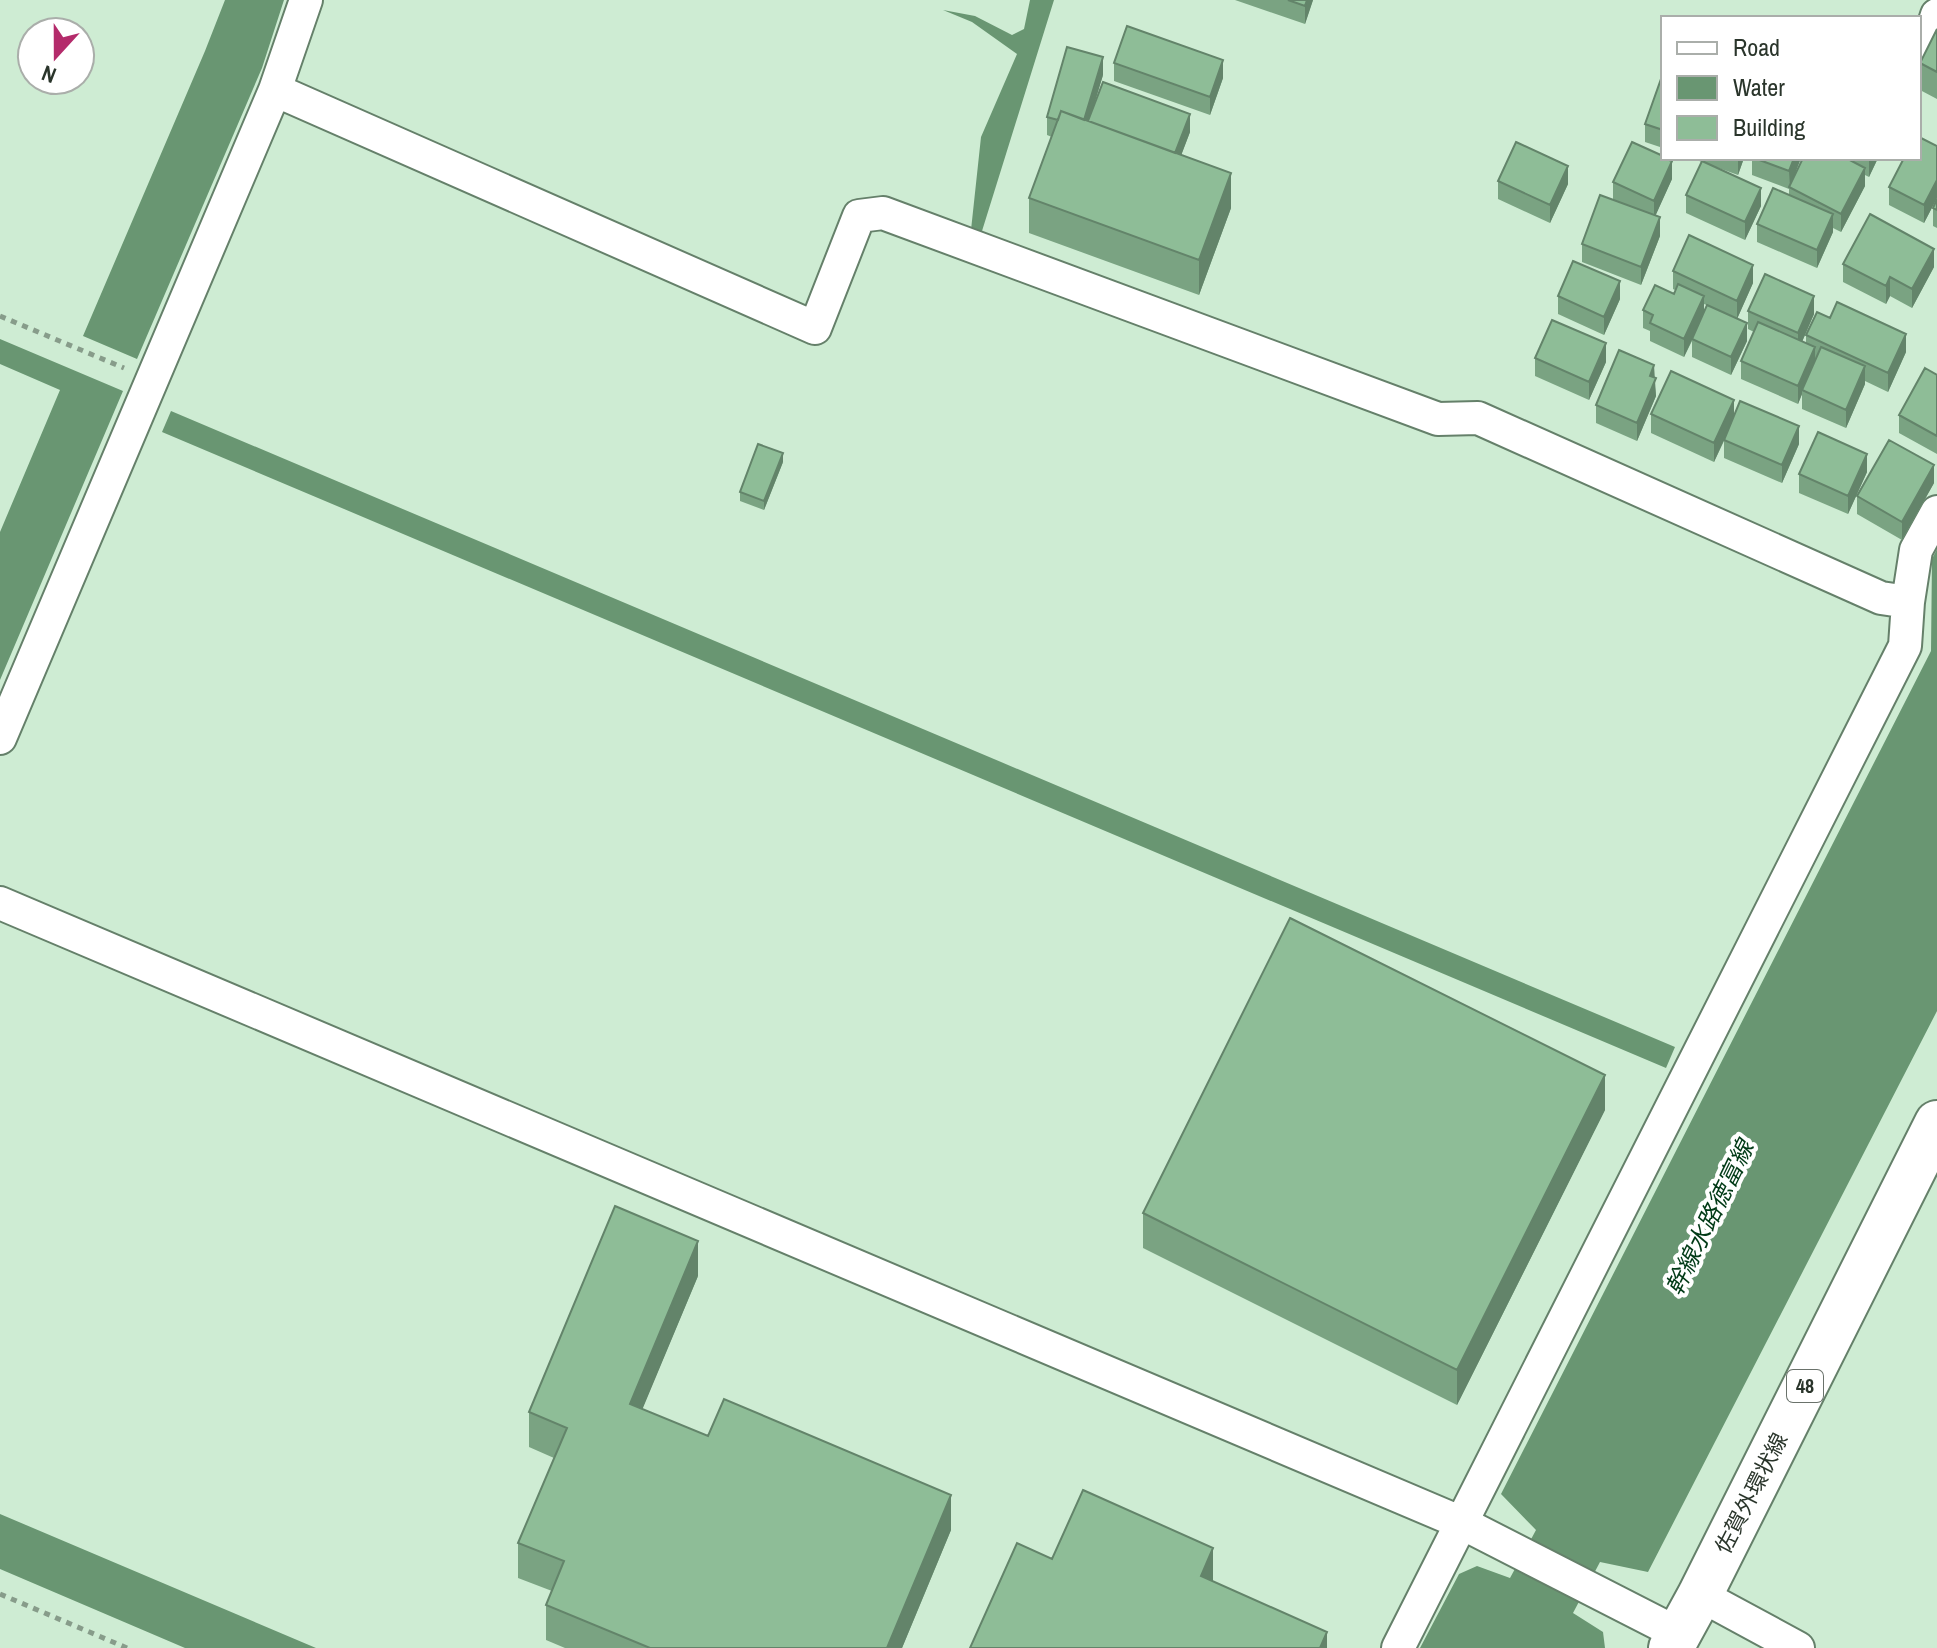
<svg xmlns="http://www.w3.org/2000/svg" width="1937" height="1648" viewBox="0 0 1937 1648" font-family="'Archivo Narrow','Noto Sans JP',sans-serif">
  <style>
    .water { fill: #699672 }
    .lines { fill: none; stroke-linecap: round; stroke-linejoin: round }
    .street-casing { stroke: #65806a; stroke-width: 36 }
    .primary-casing { stroke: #65806a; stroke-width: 48 }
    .path { stroke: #879c8a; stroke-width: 5; stroke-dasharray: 6 6; stroke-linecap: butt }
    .street { stroke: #fff; stroke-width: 32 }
    .primary { stroke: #fff; stroke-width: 44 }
    .wall { fill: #7aa382; fill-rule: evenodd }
    .shaded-wall { fill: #63846a }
    .building { fill: #8ebd97; stroke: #63846a; stroke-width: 2 }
    .labels { text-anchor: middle; stroke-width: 8; stroke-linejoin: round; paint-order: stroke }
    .shield { fill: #fff; stroke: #6a726b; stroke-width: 2 }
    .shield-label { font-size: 20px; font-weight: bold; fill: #2a352b }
    .street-label { font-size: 22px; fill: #2a352b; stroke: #fff }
    .water-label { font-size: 24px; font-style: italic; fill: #013a16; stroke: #fff }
  </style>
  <rect width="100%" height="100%" fill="#ceecd3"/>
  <!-- water -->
  <path class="water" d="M225 0H284L262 68 137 359 83 336 205 51Z
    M1030 0H1054L982 231 971 230 981 137 1017 54 972 22 943 10 975 16 1012 35 1024 29Z
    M0 339 123 391 0 680V532L60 390 0 364Z
    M171 411 1675 1047 1666 1068 162 432Z
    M1937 549V1011L1648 1572 1600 1562 1573 1613 1603 1632 1605 1648H1420L1459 1574 1477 1566 1510 1578 1536 1530 1501 1494 1931 651 1932 559Z
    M0 1514 316 1648H185L0 1569Z"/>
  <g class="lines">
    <!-- street casing -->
    <g class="street-casing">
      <path id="street" d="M1919 57 1926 49 1937 15
        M275 90 815 328 859 216 883 213 1438 419 1478 418 1881 598 1908 602 1905 646 1398 1648
        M1908 602 1916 550 1937 512
        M0 738 275 90 306 0
        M0 903 1462 1523 1679 1634
        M1700 1595 1798 1648"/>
    </g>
    <!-- primary casing -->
    <g class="primary-casing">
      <path id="primary" d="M1671 1648 1700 1595 1937 1123"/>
    </g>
    <!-- path -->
    <path class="path" d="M0 316 124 368
      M0 1594 127 1648"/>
    <!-- street -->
    <use href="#street" class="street"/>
    <!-- primary -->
    <use href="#primary" class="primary"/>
  </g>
  <!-- wall -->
  <path class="wall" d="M1235 0H1313L1305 24Z
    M1937 29V99L1920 90V63Z
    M1114 63 1223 78 1210 115 1114 81Z
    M1103 75 1094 104 1190 132 1181 155 1231 208 1199 295 1029 233V198L1052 137 1047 135V117Z
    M1663 80V148L1645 142V124Z
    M1937 146V198L1924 223 1889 205V187Z
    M1691 158H1744L1738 175 1713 166 1761 206 1745 240 1686 213V195L1702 162Z
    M1752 158H1801L1794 175 1803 158H1878L1869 177 1865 175V186L1841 232 1833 228V232L1817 268 1757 242V224L1789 195V189L1752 175Z
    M1672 179 1655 216 1660 236 1641 285 1582 262V244L1613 200V182Z
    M1498 181 1568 184 1550 223 1498 199Z
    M1937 199V228L1933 226V208Z
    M1843 264 1934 267 1912 308 1890 296 1886 304 1843 282Z
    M1673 271 1753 283 1737 319 1747 341 1731 375 1692 357V341L1684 357 1650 341V331L1643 328V310L1674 294 1675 290 1673 289ZM1704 304 1719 310 1704 311Z
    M1558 296 1620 299 1604 335 1558 314Z
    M1748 311 1814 314 1802 342 1806 343V335L1906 352 1888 392 1865 381V384L1846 428 1802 409V394L1798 404 1741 379V361L1754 332 1748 329Z
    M1535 358 1606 362 1589 400 1535 376Z
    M1937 375V454L1899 433V415Z
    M1654 378 1656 396 1637 441 1596 423V405Z
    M1651 414 1734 415 1799 444 1782 483 1724 458V441L1714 462 1651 433Z
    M783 462 764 510 740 501V492Z
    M1867 472 1848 514 1799 493V474Z
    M1934 483 1902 540 1857 514V496Z
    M1605 1110 1457 1405 1143 1248V1213Z
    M698 1276 642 1409 708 1436 951 1530 902 1648H565L546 1640V1605L552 1591 518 1578V1543L554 1458 529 1447V1412Z"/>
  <!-- shaded-wall -->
  <path class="shaded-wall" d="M1307 0H1313L1305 24V6Z
    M1103 57V75L1085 135 1082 128Z
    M1223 60V78L1210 115V97Z
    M1190 114V132L1170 185V167Z
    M1738 158H1744L1738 175Z
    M1794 158H1801L1790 187 1789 171Z
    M1869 158H1878L1869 177Z
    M1672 161V179L1654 219V201Z
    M1568 166V184L1550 223V205Z
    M1865 168V186L1841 232V214Z
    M1231 173V208L1199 295V260Z
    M1937 180V198L1924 223V205Z
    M1761 188V206L1745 240V222Z
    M1833 214V232L1817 268V250Z
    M1660 217V236L1641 285V267Z
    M1934 249V267L1912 308V289Z
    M1753 265V283L1737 319V301Z
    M1890 277V296L1886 304V286Z
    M1620 281V299L1604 335V317Z
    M1704 296V314L1684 357V339Z
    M1814 296V314L1798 351V333Z
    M1747 323V341L1731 375V357Z
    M1906 334V352L1888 392V373Z
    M1606 343V362L1589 400V382Z
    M1815 347V365L1802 390V394L1798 404V386Z
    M1654 365 1656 396 1637 441V423L1650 376Z
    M1865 366V384L1846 428V410Z
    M1734 400V418L1714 462V443Z
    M1799 426V444L1782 483V465Z
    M783 453V462L764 510V501Z
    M1867 454V472L1848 514V496Z
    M1934 465V483L1902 540V522Z
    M1605 1075V1110L1457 1405V1370Z
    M698 1241V1276L630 1439V1404Z
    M951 1495V1530L902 1648H887Z
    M1213 1548V1583L1201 1576Z
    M1327 1632V1648H1320Z"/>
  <!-- building -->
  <path class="building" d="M1288 0H1307L1305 6Z
    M1127 26 1223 60 1210 97 1114 63Z
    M1937 29V72L1920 63Z
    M1067 47 1103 57 1084 120 1061 111 1058 120 1047 117Z
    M1661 79 1663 80V130L1645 124Z
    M1103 82 1190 114 1175 153 1088 121Z
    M1061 111 1231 173 1199 260 1029 198Z
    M1919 137 1937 146V180L1924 205 1889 187 1904 158H1919Z
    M1516 142 1568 166 1550 205 1498 181Z
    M1632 142 1663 156V158L1672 161 1654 201 1613 182Z
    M1754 158H1794L1789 171Z
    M1803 158H1846L1865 168 1841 214 1789 187Z
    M1702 161 1761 188 1745 222 1686 195Z
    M1773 188 1833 214 1817 250 1757 224Z
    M1600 195 1660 217 1641 267 1582 244Z
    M1937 199V210L1933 208Z
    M1870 214 1934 249 1912 289 1890 277 1886 286 1843 264Z
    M1689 235 1753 265 1737 301 1673 271Z
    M1573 261 1620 281 1604 317 1558 296Z
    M1765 274 1814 296 1798 333 1748 311Z
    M1678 284 1704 296 1684 339 1650 323 1653 315 1643 310 1655 285 1674 294Z
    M1837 302 1906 334 1888 373 1806 335 1817 312 1830 318Z
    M1707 305 1747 323 1731 357 1692 339Z
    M1552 320 1606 343 1589 382 1535 358Z
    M1758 322 1815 347 1798 386 1741 361Z
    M1821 347 1865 366 1846 410 1802 390Z
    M1619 350 1654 365 1650 376 1656 378 1637 423 1596 405Z
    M1925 368 1937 375V436L1899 415Z
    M1671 371 1734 400 1714 443 1651 414Z
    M1740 401 1799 426 1782 465 1724 440Z
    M1818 432 1867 454 1848 496 1799 474Z
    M1889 440 1934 465 1902 522 1857 496Z
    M758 444 783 453 764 501 740 492Z
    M1290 918 1605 1075 1457 1370 1143 1213Z
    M615 1206 698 1241 630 1404 708 1436 724 1399 951 1495 887 1648H650L546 1605 564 1561 518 1543 567 1428 529 1412Z
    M1083 1490 1213 1548 1201 1576 1327 1632 1320 1648H970L1017 1543 1052 1559Z"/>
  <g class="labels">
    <!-- shield labels -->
    <rect class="shield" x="1787" y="1370" width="36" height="32" rx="6"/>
    <g class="shield-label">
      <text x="1805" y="1393">48</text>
    </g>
    <!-- street labels -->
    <g class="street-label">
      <text transform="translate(1751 1493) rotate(-63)" y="8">佐賀外環状線</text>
    </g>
    <!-- water labels -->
    <g class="water-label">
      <text transform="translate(1710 1218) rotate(-64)" y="8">幹線水路徳富線</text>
    </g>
  </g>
  <!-- legend -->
  <rect x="1661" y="16" width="260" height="144" fill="#ffffff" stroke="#aaaeaa" stroke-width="2"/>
  <rect x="1677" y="42" width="40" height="12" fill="#ffffff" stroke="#aaaeaa" stroke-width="2"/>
  <text x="1733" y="56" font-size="24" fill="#2a352b">Road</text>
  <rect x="1677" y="76" width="40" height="24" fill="#699672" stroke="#aaaeaa" stroke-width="2"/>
  <text x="1733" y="96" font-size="24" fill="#2a352b">Water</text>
  <rect x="1677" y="116" width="40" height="24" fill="#8ebd97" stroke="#aaaeaa" stroke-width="2"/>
  <text x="1733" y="136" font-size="24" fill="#2a352b">Building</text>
  <!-- north arrow -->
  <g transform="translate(56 56) rotate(201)"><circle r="38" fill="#ffffff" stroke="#aaaeaa" stroke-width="2"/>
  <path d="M0-6L14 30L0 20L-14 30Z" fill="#b42b6b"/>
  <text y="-12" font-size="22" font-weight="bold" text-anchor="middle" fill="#2a352b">N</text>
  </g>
</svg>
